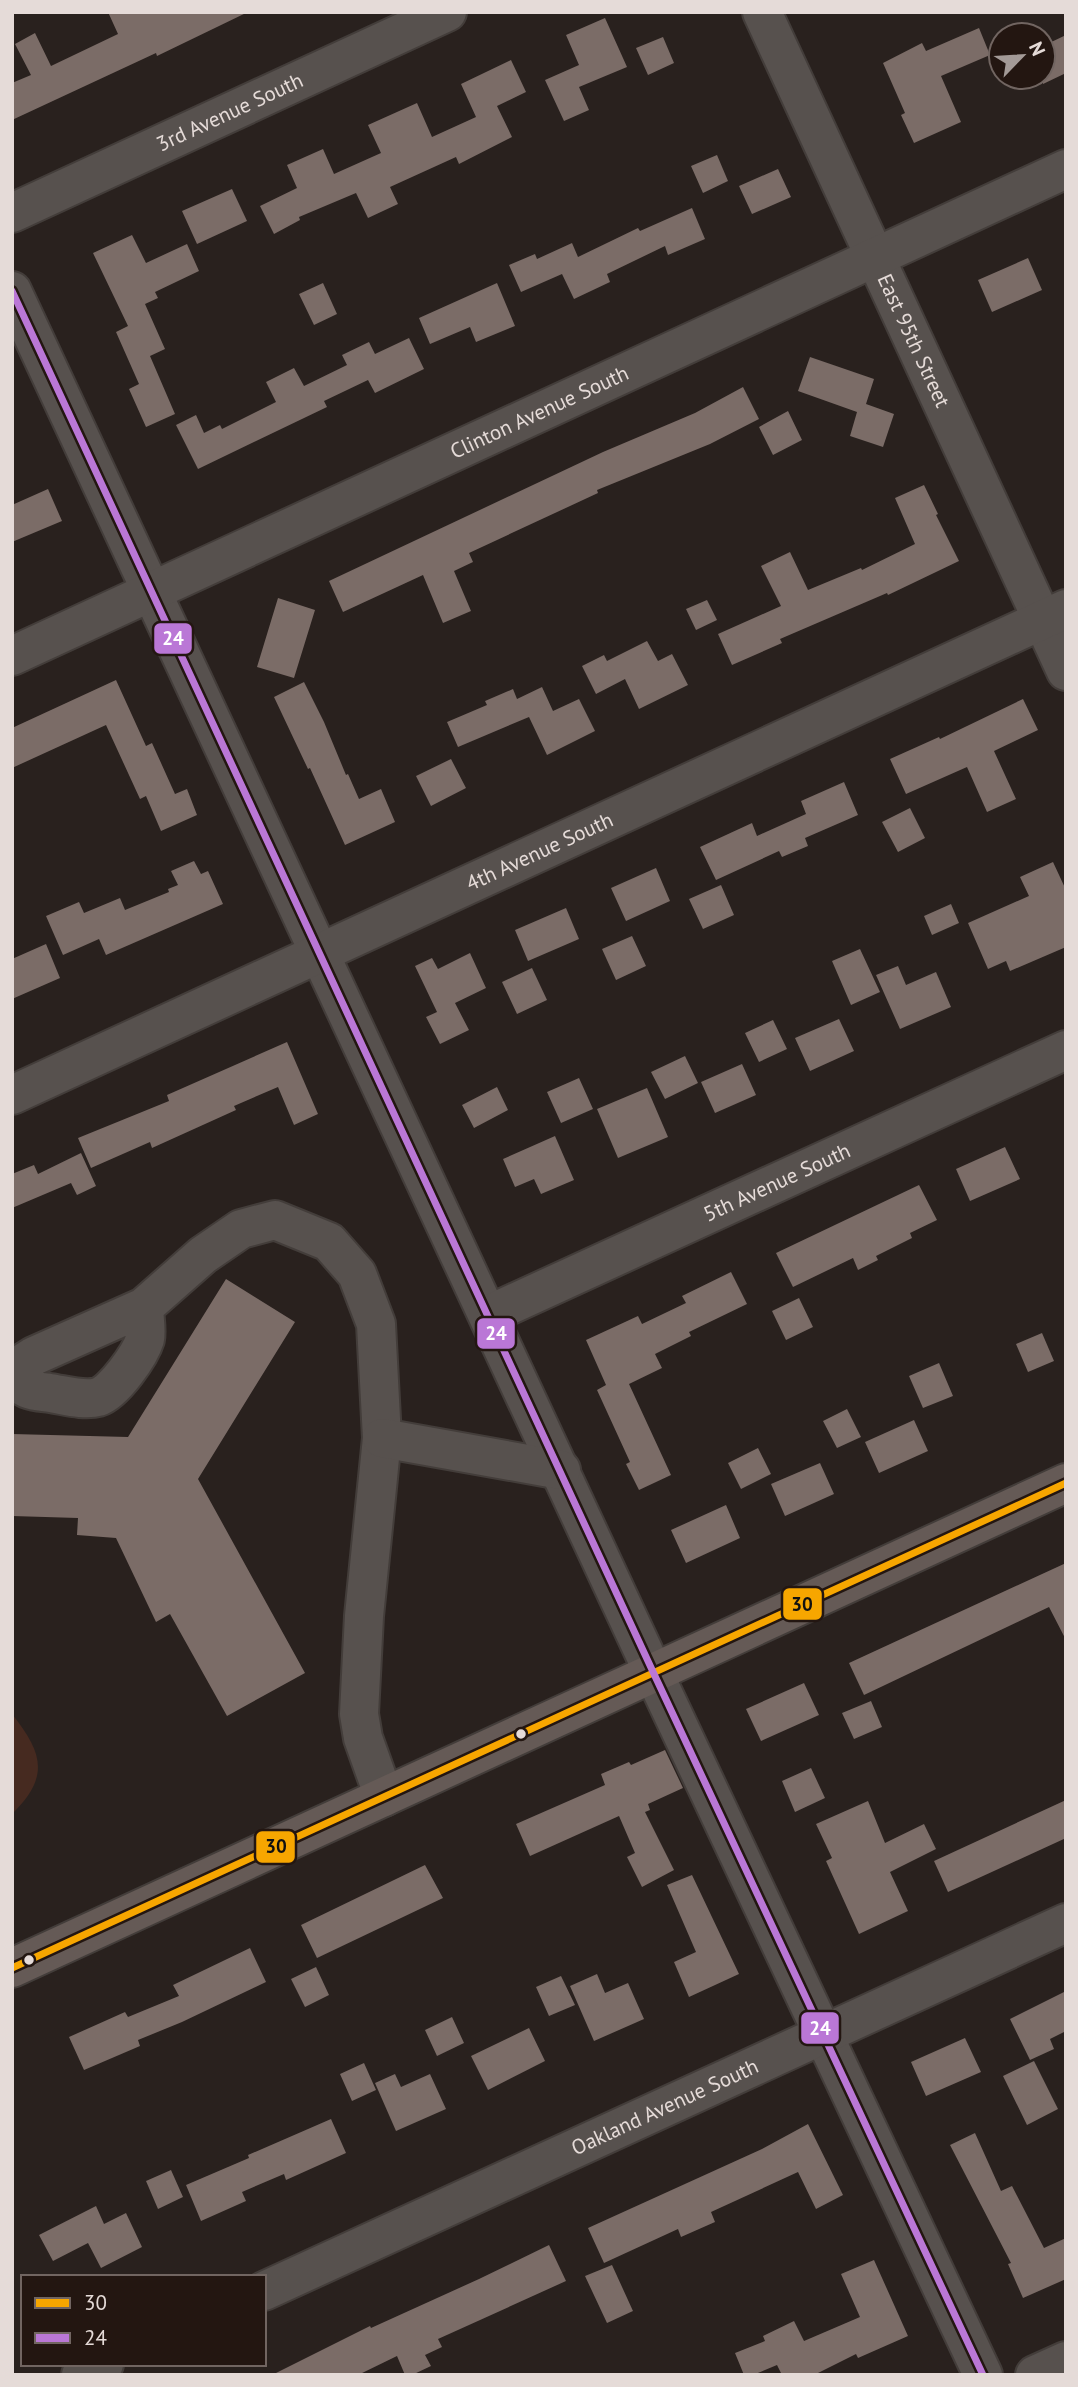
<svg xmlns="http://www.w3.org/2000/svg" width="1078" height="2387" viewBox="0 0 1078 2387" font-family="'PT Sans',sans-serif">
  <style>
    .green { fill: #462a20 }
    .building { fill: #7b6c67 }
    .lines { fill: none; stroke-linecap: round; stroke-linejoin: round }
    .minor-casing { stroke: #433d3a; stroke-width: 42 }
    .major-casing { stroke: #433d3a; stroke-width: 42 }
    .minor { stroke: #57514e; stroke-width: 38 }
    .major { stroke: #655a56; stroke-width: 38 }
    .bus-1-casing { stroke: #231611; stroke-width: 12 }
    .bus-2-casing { stroke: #231611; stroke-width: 12 }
    .bus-1 { stroke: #f7a600; stroke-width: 7 }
    .bus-2 { stroke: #ba77d6; stroke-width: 7 }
    .bus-dot { fill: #e5dbd8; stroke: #231611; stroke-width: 2.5 }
    .labels { text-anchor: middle; stroke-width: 7; stroke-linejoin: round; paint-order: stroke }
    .street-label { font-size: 21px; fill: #e5dbd8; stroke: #231611 }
    .line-badge { stroke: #231611; stroke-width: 2.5 }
    .badge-label { font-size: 19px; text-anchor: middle; font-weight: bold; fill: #fff }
    .pale-badge-label { font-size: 19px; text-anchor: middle; font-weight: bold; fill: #111 }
  </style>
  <rect width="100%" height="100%" fill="#29211e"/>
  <!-- green -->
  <path class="green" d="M12 1714C43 1753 50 1777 12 1814Z"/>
  <!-- building -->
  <path class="building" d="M108 12H248L157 56 156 53 12 120V83L31 75 15 44 35 33 51 66 118 34Z
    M605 18 627 67 579 87 589 110 564 121 545 80 579 65 566 35Z
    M979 28 990 55 941 76 961 122 914 143 901 115 905 113 883 63 922 43 926 51Z
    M1066 35V73L1043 84V46Z
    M663 37 674 63 648 75 636 48Z
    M511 60 526 92 497 106 512 137 459 164 456 157 390 187 398 204 368 218 356 193 299 217 300 220 274 234 260 206 297 188 287 165 323 149 334 174 381 153 368 125 417 103 432 137 476 117 461 84Z
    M717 155 728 181 703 193 691 166Z
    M778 169 791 197 752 214 739 186Z
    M232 189 247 221 197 244 182 211Z
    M692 208 705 239 668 255 665 246 607 274 610 282 574 299 562 274 521 292 509 265 535 254 537 259 572 243 578 257 638 228 640 231Z
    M132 235 146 263 187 244 199 271 155 292 158 298 145 304 165 349 150 356 175 414 146 427 129 389 139 384 116 332 128 326 93 253Z
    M1028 258 1042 290 992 312 978 280Z
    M323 283 337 314 314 325 299 294Z
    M497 283 515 326 476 342 470 327 430 344 419 318Z
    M409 338 424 369 375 393 368 380 324 401 327 407 198 469 176 425 196 415 204 433 220 425 222 429 276 402 266 382 294 368 304 386 347 365 342 355 369 342 375 354Z
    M810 357 874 379 866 404 894 414 883 447 850 436 857 412 798 391Z
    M743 387 759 419 710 444 597 490 598 493 469 553 473 562 454 571 471 611 443 623 423 575 343 612 329 581 603 452 695 413Z
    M788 411 802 440 773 455 759 427Z
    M924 485 938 514 936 515 959 561 888 595 887 593 780 639 782 643 732 665 718 634 781 606 761 566 790 552 808 590 861 568 862 570 915 544 895 498Z
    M48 489 62 521 12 542V505Z
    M278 598 315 610 294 678 257 667Z
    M707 600 717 620 696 630 686 609Z
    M647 641 658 661 672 654 688 685 639 709 625 679 596 694 582 666 604 655 607 661Z
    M116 680 146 746 152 743 175 794 187 789 197 815 161 831 146 796 140 799 106 725 12 768V728Z
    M304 682 324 722 346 775 348 774 359 799 381 789 395 822 345 845 310 768 308 769 274 697Z
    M542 687 553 711 579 699 595 731 547 755 529 717 458 747 447 722 487 705 485 701 513 689 517 699Z
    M1023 699 1038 730 994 751 1016 799 987 812 967 767 906 794 890 759 939 737 940 739Z
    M451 759 466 788 431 806 416 776Z
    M844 782 858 815 805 838 808 846 782 857 779 851 716 880 700 847 752 823 757 836 806 814 801 801Z
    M910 808 925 838 898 852 882 822Z
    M194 861 201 874 208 871 223 904 106 955 99 939 63 955 46 916 79 902 84 913 120 898 125 910 169 892 168 889 178 885 171 871Z
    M1053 862 1066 890V947L1010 971 1006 961 988 969 968 923 1029 896 1020 877Z
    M656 868 670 901 626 921 611 888Z
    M721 885 734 915 703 929 689 899Z
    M951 904 959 923 932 935 924 916Z
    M566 908 579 939 528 961 515 930Z
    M632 936 646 966 616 980 602 949Z
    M46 944 60 978 12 999V959Z
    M860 949 880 992 851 1005 832 961Z
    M470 953 486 988 455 1003 469 1030 440 1044 426 1017 437 1012 415 966 432 958 438 969Z
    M898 966 906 985 936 972 951 1007 900 1029 876 975Z
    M532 968 547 1000 517 1014 502 982Z
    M839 1019 854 1051 810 1071 795 1038Z
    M773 1020 787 1049 759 1062 745 1033Z
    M287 1042 318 1114 294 1125 278 1087 234 1106 236 1110 152 1148 150 1142 91 1168 78 1138 169 1101 167 1095Z
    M685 1056 698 1083 665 1099 651 1072Z
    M742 1064 756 1095 715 1113 701 1082Z
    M579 1078 593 1109 561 1123 547 1092Z
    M497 1087 508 1110 474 1128 462 1105Z
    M647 1088 668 1137 618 1158 597 1109Z
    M555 1136 574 1180 541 1194 534 1179 515 1187 503 1159Z
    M1005 1147 1020 1179 970 1201 956 1169Z
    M81 1153 96 1186 77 1195 71 1183 12 1208V1174L34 1165 38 1174Z
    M919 1185 937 1220 910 1233 912 1238 876 1256 878 1260 858 1270 853 1258 793 1287 776 1253Z
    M731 1272 747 1304 689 1332 691 1336 655 1354 662 1368 629 1384 671 1475 639 1490 626 1464 630 1462 597 1390 606 1385 586 1340 638 1316 642 1324 686 1303 682 1296Z
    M226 1279 295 1322 198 1479 305 1673 227 1716 170 1614 156 1622 116 1538 77 1535 78 1518 12 1516V1434L128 1437Z
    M799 1298 813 1327 786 1340 772 1311Z
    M1042 1333 1054 1361 1028 1372 1016 1344Z
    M939 1363 953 1396 923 1408 909 1376Z
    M847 1409 861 1437 837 1448 823 1421Z
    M914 1420 928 1451 879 1473 865 1442Z
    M758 1448 771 1474 741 1489 728 1463Z
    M820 1463 834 1494 785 1516 771 1484Z
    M726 1505 740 1538 686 1563 671 1530Z
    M1066 1563V1640L1049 1607 864 1695 849 1663Z
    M804 1683 819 1715 761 1741 746 1709Z
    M871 1701 882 1727 854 1739 842 1713Z
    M665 1750 683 1788 648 1804 650 1810 645 1812 674 1870 642 1887 627 1857 635 1853 619 1816 530 1856 516 1824 605 1785 601 1774 629 1762 631 1765Z
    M811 1768 825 1798 795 1812 782 1781Z
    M1066 1800V1838L948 1892 934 1861Z
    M868 1801 885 1843 924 1824 936 1849 890 1872 908 1911 859 1934 826 1861 832 1858 816 1824Z
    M425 1865 443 1898 317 1958 301 1925Z
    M692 1875 739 1974 689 1997 674 1962 696 1952 667 1885Z
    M250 1948 266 1982 182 2022 138 2040 140 2046 84 2070 69 2037 125 2012 128 2017 179 1996 173 1985Z
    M316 1967 329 1995 305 2007 291 1979Z
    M597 1974 605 1993 628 1983 644 2019 594 2041 570 1986Z
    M561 1976 575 2005 549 2016 536 1987Z
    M1066 1991V2031L1050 2039 1054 2049 1030 2060 1010 2019Z
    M452 2017 464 2043 437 2056 425 2030Z
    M529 2028 545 2061 488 2090 471 2056Z
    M965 2038 981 2072 926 2096 911 2062Z
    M1034 2061 1058 2109 1027 2125 1003 2076Z
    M364 2063 376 2090 352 2101 340 2074Z
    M395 2074 401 2087 430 2074 446 2109 396 2131 375 2083Z
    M331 2119 346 2153 286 2180 284 2174 242 2192 246 2201 201 2221 186 2185 249 2158 248 2155Z
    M808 2124 843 2195 816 2209 798 2172 711 2212 715 2222 681 2237 678 2229 604 2263 588 2228 762 2149Z
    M975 2133 1001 2191 1012 2186 1044 2248 1066 2238V2279L1023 2298 1008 2264 1011 2263 950 2145Z
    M171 2170 183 2197 158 2209 146 2181Z
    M96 2206 104 2224 126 2213 142 2247 101 2268 88 2243 53 2261 39 2235Z
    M549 2245 566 2281 438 2339 442 2347 425 2355 431 2366 412 2375H405L397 2356 358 2375H272L370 2326 371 2328 479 2279Z
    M874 2260 908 2336 858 2358 856 2354 814 2375H782L777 2365 753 2375H744L735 2353 765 2341 763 2336 794 2321 804 2341 860 2317 841 2274Z
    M612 2265 633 2311 607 2323 585 2276Z"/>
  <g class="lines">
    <!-- minor casing -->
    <g class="minor-casing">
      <g id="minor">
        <path id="s1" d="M762 12 1066 671"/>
        <path id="s2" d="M12 213 447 12"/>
        <path d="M12 291 654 1674 983 2375"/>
        <path id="s3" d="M12 656 1066 169"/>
        <path id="s4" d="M12 1095 1066 609"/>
        <path d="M144 1307C144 1316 147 1330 145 1339 140 1355 114 1392 98 1397 84 1401 64 1395 50 1393 34 1391 22 1391 14 1376L20 1365 34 1356 144 1307 203 1255 241 1229 275 1220 329 1242 357 1274 376 1324 382 1438 364 1616 359 1714 363 1738 384 1797"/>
        <path id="s5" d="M488 1315 1066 1050"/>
        <path d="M382 1438 561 1470"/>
        <path id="s6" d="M264 2291 1066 1923"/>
        <path d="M81 2375 104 2364"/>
        <path d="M1035 2375 1066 2361"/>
      </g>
    </g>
    <!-- major casing -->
    <g class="major-casing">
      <path id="major" d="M12 1968 1066 1483"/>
    </g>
    <!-- minor -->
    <use href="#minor" class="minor"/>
    <!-- major -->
    <use href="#major" class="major"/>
    <!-- bus-1 casing -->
    <g class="bus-1-casing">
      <path id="bus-1" d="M12 1968 1066 1483"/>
    </g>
    <!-- bus-2 casing -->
    <g class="bus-2-casing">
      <path id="bus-2" d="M12 291 654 1674 983 2375"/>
    </g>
    <!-- bus-1 -->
    <use href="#bus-1" class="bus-1"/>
    <!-- bus-2 -->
    <use href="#bus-2" class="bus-2"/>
  </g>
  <!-- markers -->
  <g class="bus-dot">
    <circle cx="521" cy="1734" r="6"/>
    <circle cx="29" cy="1960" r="6"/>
  </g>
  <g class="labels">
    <!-- street labels -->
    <g class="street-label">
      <text dy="7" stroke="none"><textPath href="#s2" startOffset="240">3rd Avenue South</textPath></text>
      <text dy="7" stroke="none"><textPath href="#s1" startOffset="362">East 95th Street</textPath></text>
      <text dy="7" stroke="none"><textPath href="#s3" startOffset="581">Clinton Avenue South</textPath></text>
      <text dy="7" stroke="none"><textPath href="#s4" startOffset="581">4th Avenue South</textPath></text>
      <text dy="7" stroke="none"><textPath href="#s5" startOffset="318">5th Avenue South</textPath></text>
      <text dy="7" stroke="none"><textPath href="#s6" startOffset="441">Oakland Avenue South</textPath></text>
    </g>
  </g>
  <g class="line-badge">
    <rect x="153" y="622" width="40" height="33" rx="7" fill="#ba77d6"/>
    <rect x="476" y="1317" width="40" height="33" rx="7" fill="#ba77d6"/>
    <rect x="782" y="1587" width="41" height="34" rx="7" fill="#f7a600"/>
    <rect x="255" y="1830" width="41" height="34" rx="7" fill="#f7a600"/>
    <rect x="800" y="2011" width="40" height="34" rx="7" fill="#ba77d6"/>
  </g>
  <g class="badge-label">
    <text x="173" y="645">24</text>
    <text x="496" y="1340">24</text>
    <text x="820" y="2035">24</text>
  </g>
  <g class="pale-badge-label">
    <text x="802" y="1611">30</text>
    <text x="276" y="1853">30</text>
  </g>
  <!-- border -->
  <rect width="1078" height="2387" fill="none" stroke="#e5dbd8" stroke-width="28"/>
  <!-- legend -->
  <rect x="21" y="2275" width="245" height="91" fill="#231611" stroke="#716561" stroke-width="2"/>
  <rect x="35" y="2298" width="35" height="10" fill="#f7a600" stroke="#716561" stroke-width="2"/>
  <text x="84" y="2310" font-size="21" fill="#e5dbd8">30</text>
  <rect x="35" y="2333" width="35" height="10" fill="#ba77d6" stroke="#716561" stroke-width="2"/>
  <text x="84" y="2345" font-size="21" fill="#e5dbd8">24</text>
  <!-- north arrow -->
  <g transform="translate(1022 56) rotate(65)"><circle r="33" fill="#231611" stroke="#716561" stroke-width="2"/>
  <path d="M0-5L12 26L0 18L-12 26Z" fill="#a39a97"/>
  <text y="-10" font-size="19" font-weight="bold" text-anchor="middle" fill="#e5dbd8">N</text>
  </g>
</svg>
